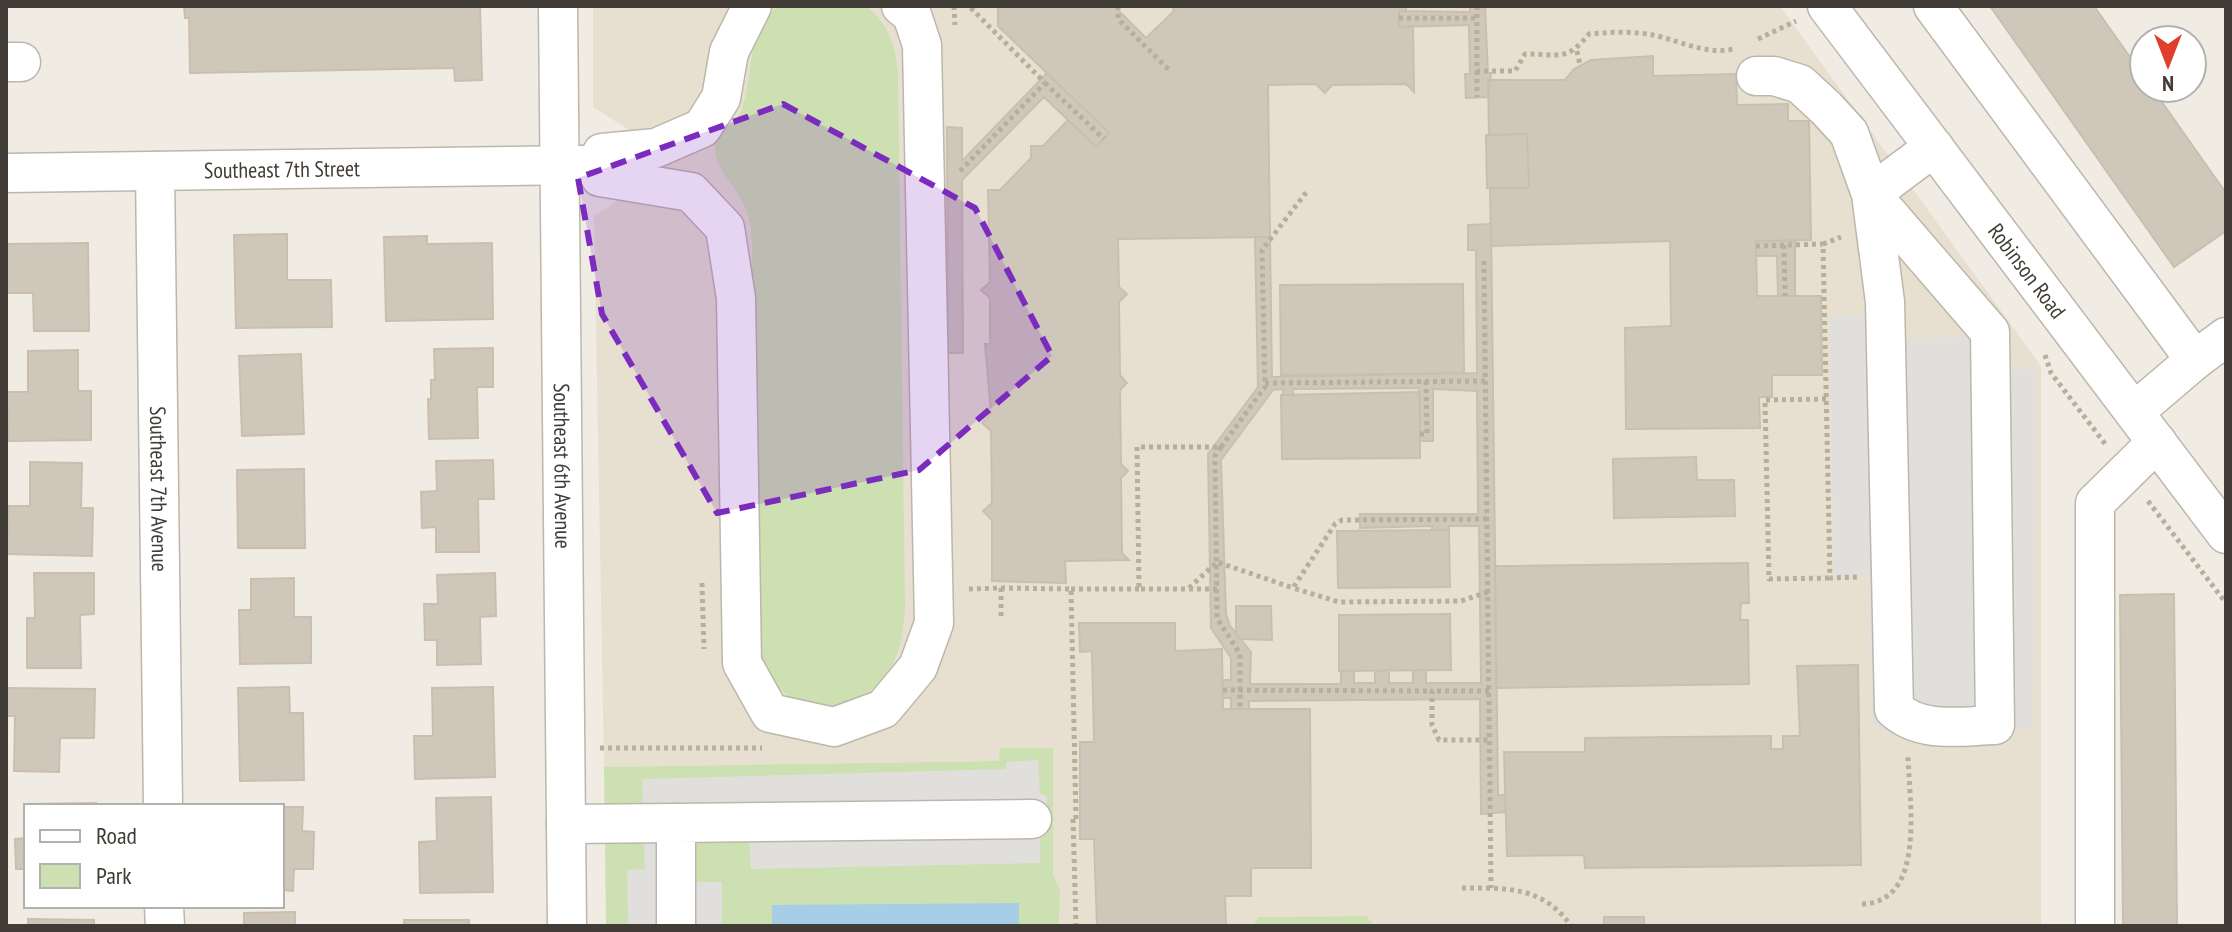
<svg xmlns="http://www.w3.org/2000/svg" width="2232" height="932" viewBox="0 0 2232 932" font-family="'PT Sans Narrow',sans-serif">
  <style>
    .education { fill: #e7e0d0 }
    .green { fill: #cce0b1 }
    .parking { fill: #e1dfdc }
    .water { fill: #a7cee6 }
    .building { fill: #d0c7bb; stroke: #cabfaf; stroke-width: 2; fill-rule: evenodd }
    .lines { fill: none; stroke-linecap: round; stroke-linejoin: round }
    .minor-casing { stroke: #bdb6ab; stroke-width: 41 }
    .path { stroke: #baae9b; stroke-width: 5; stroke-dasharray: 4 4; stroke-linecap: butt }
    .minor { stroke: #fff; stroke-width: 38 }
    .marked { fill: #7b2cbf; fill-opacity: 0.2; stroke: #7b2cbf; stroke-width: 6; stroke-dasharray: 16 10; stroke-linejoin: round }
    .labels { text-anchor: middle; stroke-width: 6; stroke-linejoin: round; paint-order: stroke }
    .street-label { font-size: 22px; fill: #413c35; stroke: #fff }
  </style>
  <rect width="100%" height="100%" fill="#f0ece4"/>
  <!-- education -->
  <path class="education" d="M593 6H1780L2041 366V926H1375L1365 916 1258 917 1253 926H1059L1060 889 1000 749V761L604 767 594 216 643 184V139L593 107Z"/>
  <!-- green -->
  <path class="green" d="M778 6H866C889 25 895 44 898 72L905 610C903 630 901 651 890 669 867 706 814 720 779 689 763 674 759 654 755 634L752 245C751 230 750 216 743 203 735 185 715 169 715 148 715 130 737 125 742 109 755 68 744 40 778 6Z
    M1000 748H1053V874L1060 889 1059 926H606L604 767 999 761Z
    M1366 916 1375 926H1253L1258 917Z"/>
  <!-- parking -->
  <path class="parking" d="M1905 314 1906 338 1981 337V370L2036 369 2033 729H2010V740H1902L1872 725 1869 575 1834 576 1829 316Z
    M1038 760 1040 794 1047 796 1046 835 1040 838V863L751 869 749 837 687 838V882H722V926H628L627 870 645 869 642 779 1006 769V762Z"/>
  <!-- water -->
  <path class="water" d="M1019 903V926H772V905Z"/>
  <!-- building -->
  <path class="building" d="M184 6H480L482 80 455 81 454 68 190 73 189 18H185Z
    M998 6H1114L1146 38 1173 12 1174 6H1406V11H1399V27L1413 26 1414 92 1406 84 1332 85 1325 93 1316 84 1268 85 1270 237 1118 239 1119 287 1127 294 1119 302 1120 375 1127 383 1120 390 1121 464 1128 471 1121 478 1122 553 1129 560 1065 561 1066 583 992 581V520L983 511 992 503 991 431 982 423 991 414 985 344H990V298L981 290 990 282 988 190H1000L1031 158V146H1043L1068 120 1096 147 1109 133 998 26Z
    M1470 6H1485L1488 73H1491L1488 97 1466 98 1465 74H1470L1469 25 1399 27V11L1470 12Z
    M1990 6H2094L2144 77V88H2152L2226 193V231L2174 267Z
    M1653 56V76L1736 74 1737 105 1788 104V121H1809L1811 240 1756 241 1757 296H1821L1822 375H1772V397H1759L1760 428 1626 429 1625 328 1671 326 1670 241 1491 246 1490 188H1529L1527 134 1489 135 1488 80H1565L1574 69 1591 60Z
    M1047 73 1109 133 1096 147 1044 97 962 180 963 353H948L947 127 962 128V161Z
    M1527 134 1529 188H1487L1486 135Z
    M1491 224 1498 795H1505L1506 812 1481 814 1480 699 1249 701V709H1231V698H1223L1222 680H1231V658L1211 628 1208 454 1258 387 1255 237H1270L1272 377 1477 373 1476 250H1468V225ZM1419 388 1420 441H1433V389L1477 391 1478 514H1360V528L1432 526V530H1449V526H1479L1481 683H1426V670L1413 671V683H1389V671H1375V683H1354V671H1341V684H1250L1251 652 1230 626 1226 614 1221 460 1273 390 1283 389V395H1293V389Z
    M287 234V280H331L332 327 236 328 234 235Z
    M427 236V244L492 243 493 319 386 321 384 237Z
    M1756 241H1795V296H1778L1777 256H1756Z
    M88 243 89 331H34L33 293H6V244Z
    M1463 284 1464 373 1281 375 1280 285Z
    M493 348V387H477L478 438 429 439 428 399H431V380H435L434 349Z
    M78 350V391H91V440L8 441 7 392H28V351Z
    M301 354 304 434 242 436 239 356Z
    M1420 392V458L1282 459 1281 395Z
    M1696 457 1697 480H1734L1735 516 1614 518 1613 459Z
    M493 460 494 499H478L479 552H436V527L422 528 421 492 437 491 436 461Z
    M30 462 82 463 81 508H93L92 556 7 554 8 506H30Z
    M304 469 305 548H238L237 470Z
    M1449 530 1450 587 1338 588 1337 531Z
    M1748 563 1749 603H1741L1740 620H1748L1749 684 1496 688 1495 566Z
    M34 573H94V614L80 615 81 668H27V618H35Z
    M495 573 496 616 480 617 481 664 437 665V640H425L424 604H438L437 575Z
    M294 578V617H311V663L240 664 239 610H251V579Z
    M2174 594 2177 926H2123L2120 595Z
    M1236 606H1271L1272 640 1240 639 1236 634Z
    M1450 614 1451 670 1339 671V615Z
    M1079 623H1175V651L1222 649 1223 709H1310L1311 868H1251V896H1225L1226 926H1097L1094 839H1080V742H1094L1092 651 1080 652Z
    M1858 665 1861 865 1585 868 1584 855 1507 856 1504 752H1585V738L1771 736V749H1783V736H1800L1797 666Z
    M289 687 290 713H303L304 780 240 781 238 688Z
    M493 687 495 777 415 779 414 736H433L432 688Z
    M6 688 95 689 94 738H60L59 772 14 771 15 716H6Z
    M491 797 493 892 420 893 419 842 437 841 436 798Z
    M96 803V806H29V804Z
    M282 807H303L302 831 314 832 313 869H294L293 891 282 890Z
    M26 838V869H16L15 839Z
    M295 912V926H244V913Z
    M1604 917H1644V926H1604Z
    M28 919 94 920V926H28Z
    M404 920H469V926H404Z"/>
  <g class="lines">
    <!-- minor casing -->
    <g class="minor-casing">
      <g id="minor">
        <path id="s1" d="M558 6 567 926"/>
        <path id="s2" d="M1827 6 2226 534"/>
        <path d="M1933 6 2195 360 2226 337"/>
        <path d="M6 62H21"/>
        <path d="M1756 76H1774L1800 84 1826 108 1849 133 1871 194 1990 332 1995 725C1960 726 1922 734 1894 709L1885 302 1871 194 1934 147"/>
        <path d="M595 165 600 177 691 192 725 228 736 298 742 663 770 713 834 727 883 709 918 667 934 623 922 45 912 15 901 6"/>
        <path d="M595 165 602 153 656 148 702 128 721 98 729 52 752 6"/>
        <path id="s3" d="M155 171 163 806"/>
        <path id="s4" d="M6 173 583 165"/>
        <path d="M2134 412 2195 360"/>
        <path d="M566 824 676 823"/>
        <path d="M164 906 165 926"/>
        <path d="M676 926V823L1032 819"/>
        <path d="M2095 926V503L2157 442"/>
      </g>
    </g>
    <!-- path -->
    <path class="path" d="M954 6 955 25
      M1118 6V19L1170 71
      M1477 6V71H1515L1525 54C1560 54 1566 62 1589 34 1610 32 1633 31 1653 35 1681 41 1705 55 1734 49
      M1399 18H1477
      M1758 39 1796 21
      M1577 51 1580 65
      M1477 71V97
      M1045 83 1104 139
      M960 171 1045 83 969 6
      M1823 244 1841 237
      M1784 245 1785 296
      M1756 246 1823 244 1830 578 1858 577
      M1484 261 1491 888
      M2045 355 2051 373 2106 445
      M1265 383 1485 381
      M1826 399 1765 400 1769 579 1830 578
      M1420 434H1427L1426 381
      M1221 447 1265 387 1262 250 1308 190
      M2148 501 2226 603
      M1487 519 1342 520 1335 524 1293 588 1339 602 1461 601 1488 592
      M702 583 704 649
      M1001 588 1071 589 1076 819
      M1189 588 1217 562 1293 588
      M969 589 1001 588V619
      M1071 589H1139
      M1217 589H1139L1137 447H1221L1215 456 1217 618 1240 654V709
      M1223 690 1432 691
      M1489 691H1432V725L1439 740H1489
      M600 748H762
      M1073 819 1076 926
      M1462 888C1507 888 1543 886 1571 926
      M1862 904C1927 902 1909 801 1908 756"/>
    <!-- minor -->
    <use href="#minor" class="minor"/>
  </g>
  <!-- marked area -->
  <path class="marked" d="M783 104 975 208 1052 356 919 470 717 513 602 314 578 178Z"/>
  <g class="labels">
    <!-- street labels -->
    <g class="street-label">
      <text dy="8" stroke="none"><textPath href="#s4" startOffset="276">Southeast 7th Street</textPath></text>
      <text dy="8" stroke="none"><textPath href="#s2" startOffset="332">Robinson Road</textPath></text>
      <text dy="8" stroke="none"><textPath href="#s1" startOffset="460">Southeast 6th Avenue</textPath></text>
      <text dy="8" stroke="none"><textPath href="#s3" startOffset="318">Southeast 7th Avenue</textPath></text>
    </g>
  </g>
  <!-- border -->
  <rect width="2232" height="932" fill="none" stroke="#413c35" stroke-width="16"/>
  <!-- legend -->
  <rect x="24" y="804" width="260" height="104" fill="#ffffff" stroke="#b3b1ae" stroke-width="2"/>
  <rect x="40" y="830" width="40" height="12" fill="#ffffff" stroke="#b3b1ae" stroke-width="2"/>
  <text x="96" y="844" font-size="24" fill="#413c35">Road</text>
  <rect x="40" y="864" width="40" height="24" fill="#cce0b1" stroke="#b3b1ae" stroke-width="2"/>
  <text x="96" y="884" font-size="24" fill="#413c35">Park</text>
  <!-- north arrow -->
  <g transform="translate(2168 64) rotate(180)"><circle r="38" fill="#ffffff" stroke="#b3b1ae" stroke-width="2"/>
  <path d="M0-6L14 30L0 20L-14 30Z" fill="#e0402b"/>
  <text y="-12" font-size="22" font-weight="bold" text-anchor="middle" fill="#413c35">N</text>
  </g>
</svg>
